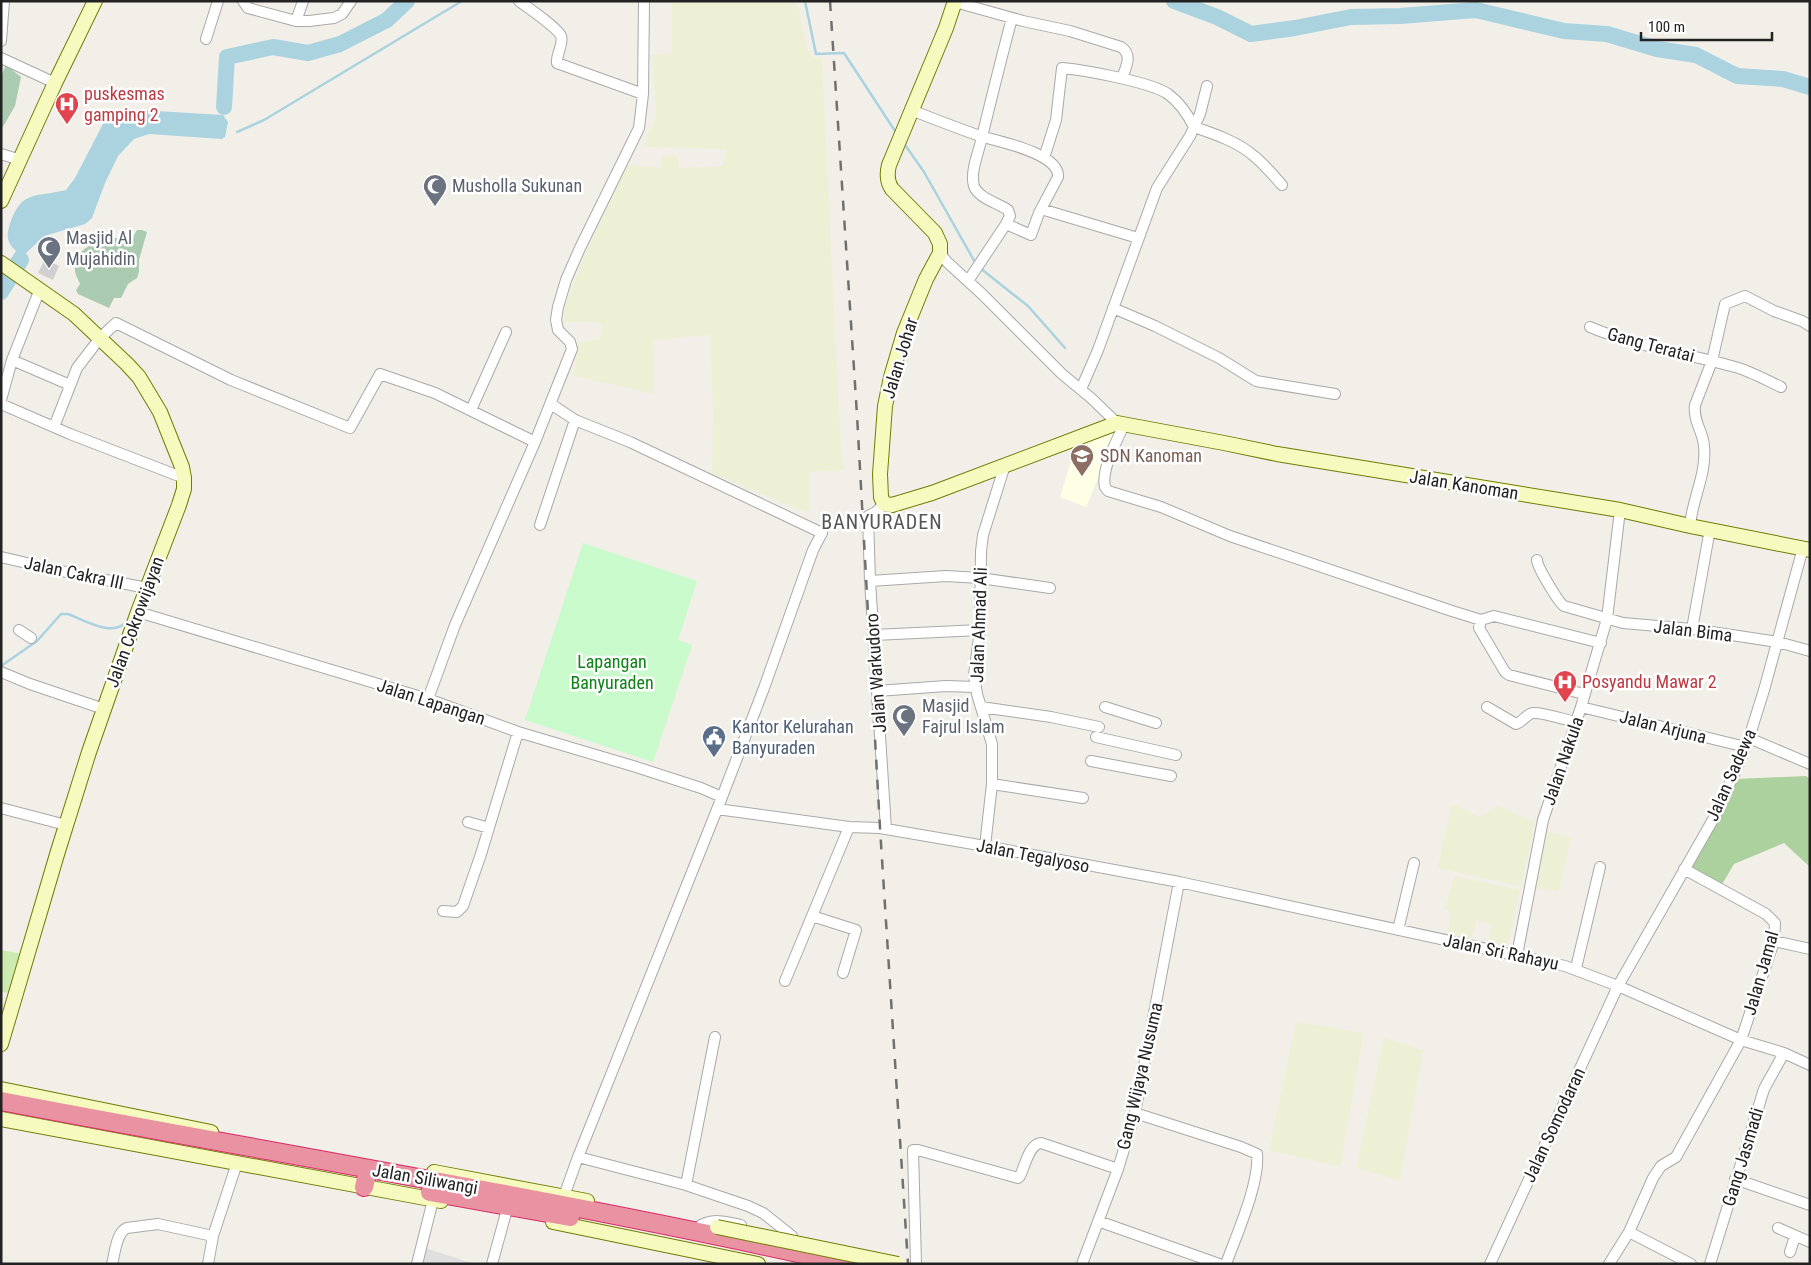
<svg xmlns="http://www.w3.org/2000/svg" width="1811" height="1265" viewBox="0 0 1811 1265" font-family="'Roboto Condensed',sans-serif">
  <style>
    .residential { fill: #e0dfdf }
    .education { fill: #ffffe5 }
    .religious { fill: #d0d0d0 }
    .farmland { fill: #eef0d5 }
    .grass { fill: #cdebb0 }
    .forest { fill: #add19e }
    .cemetery { fill: #aacbaf }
    .park { fill: #c8facc }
    .water { fill: #aad3df }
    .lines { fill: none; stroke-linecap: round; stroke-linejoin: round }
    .stream { stroke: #aad3df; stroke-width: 2.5 }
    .river { stroke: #aad3df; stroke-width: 16 }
    .street-casing { stroke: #a9a9a9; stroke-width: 12 }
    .secondary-casing { stroke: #707d05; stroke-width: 16 }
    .highway-casing { stroke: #dc2a67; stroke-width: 20 }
    .street { stroke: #fff; stroke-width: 10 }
    .secondary { stroke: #f7fabf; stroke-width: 14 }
    .highway { stroke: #e892a2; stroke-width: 18 }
    .rail { stroke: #707070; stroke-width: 2.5; stroke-dasharray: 10 10; stroke-linecap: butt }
    .secondary-bridge-casing { stroke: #707d05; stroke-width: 16; stroke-linecap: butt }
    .secondary-bridge { stroke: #f7fabf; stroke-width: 14 }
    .labels { text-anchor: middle; stroke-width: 5; stroke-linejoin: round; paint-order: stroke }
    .health-label { font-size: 18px; fill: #be3a42; stroke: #fff; text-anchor: start }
    .worship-label { font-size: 18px; fill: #5b616d; stroke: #fff; text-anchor: start }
    .street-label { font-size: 18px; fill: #222; stroke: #fff }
    .education-label { font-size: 18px; fill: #785e54; stroke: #fff; text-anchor: start }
    .park-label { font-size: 18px; fill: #0c8416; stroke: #fff }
    .service-label { font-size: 18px; fill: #4e5e75; stroke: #fff; text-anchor: start }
    .quarter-label { font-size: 20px; letter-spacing: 1px; fill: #555; stroke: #fff }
  </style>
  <rect width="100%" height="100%" fill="#f2efe9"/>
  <!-- residential -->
  <path class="residential" d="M425 1248 475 1264H421Z"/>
  <!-- education -->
  <path class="education" d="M1116 426 1107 457 1086 507 1060 497 1078 439Z"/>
  <!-- religious -->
  <path class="religious" d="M45 259 59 266 53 280 38 273Z"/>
  <!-- farmland -->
  <path class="farmland" d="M672 1H795L799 9 806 48 814 58 822 57 839 414 843 470 809 472 810 509 808 512 802 511 712 473 713 412 710 335 653 340 654 394 574 376 577 343 599 339 602 333 603 325 595 322H563L566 303 584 257 627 165 661 168V156L677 155 679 168 723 166 726 149 643 147 656 116 652 55 672 53Z
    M1452 804 1479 817 1498 806 1535 822 1521 886 1437 868Z
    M1546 831 1571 838 1559 892 1535 888Z
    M1454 876 1520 890 1507 946 1488 943 1492 925 1477 920 1471 940 1448 934 1451 913 1445 909Z
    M1296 1022 1364 1033 1340 1167 1269 1150Z
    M1384 1037 1423 1050 1400 1181 1356 1168Z"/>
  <!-- grass -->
  <path class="grass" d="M1 950 23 954 12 993 1 992Z"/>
  <!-- forest -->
  <path class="forest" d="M1806 776 1810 779V867L1784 843 1734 864 1718 891 1682 870 1736 779Z"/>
  <!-- cemetery -->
  <path class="cemetery" d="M6 65 21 77 15 106 1 130V76Z
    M137 230H142L147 232 139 260V272L137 278 128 284 121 298H114L109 308 78 294 76 290 80 284C77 277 74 273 75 265 77 247 100 240 116 238 120 238 122 241 127 241L133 237Z"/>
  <!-- park -->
  <path class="park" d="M583 543 697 581 678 640 692 645 653 762 525 720Z"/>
  <!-- water -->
  <path class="water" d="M123 109 223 115 228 122 225 137 222 139 149 134 134 139 118 156 105 183 92 218 85 224 44 236 23 256 19 268 8 263 16 251C8 244 6 237 9 227 21 189 34 198 66 190L75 178 106 118 112 113Z"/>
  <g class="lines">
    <!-- stream -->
    <path class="stream" d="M805 1 816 54 844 53 897 134
      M237 132 264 120 462 1
      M903 142 924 172 976 264
      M980 268 1028 306 1065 348
      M1 666 37 641 61 614H68C84 620 114 639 128 620"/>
    <!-- river -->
    <path class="river" d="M1174 1 1217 17 1251 34 1295 28 1351 17 1400 16 1476 10 1564 31 1607 34 1657 49 1696 55 1737 76 1783 79 1810 87
      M224 107 227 57 273 47 308 53 340 44 387 20 407 1
      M1 292 21 260"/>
    <!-- street casing -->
    <g class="street-casing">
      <path id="street" d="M243 1 248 8 296 21H309L334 18 342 14 351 1
        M519 1C527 7 558 28 561 36 564 44 556 54 557 63L643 94
        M955 2 1023 21 1070 31 1121 47C1133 55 1126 67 1122 78
        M296 21 303 1
        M206 39 218 1
        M1 41 4 1
        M1 58 55 83
        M911 110C934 119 957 128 980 136 997 141 1060 153 1058 177L1039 213 1031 235 1006 224 1010 216 1008 210C998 203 978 198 974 186 970 173 978 154 981 141 991 100 1001 59 1012 18
        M1 154 21 160
        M1044 158 1056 120 1062 68C1084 70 1151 82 1168 94 1179 102 1188 115 1194 127 1215 134 1238 142 1254 156 1264 164 1273 175 1282 185
        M1041 209 1138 238
        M940 253 947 262 982 294 1062 374 1091 398 1117 423
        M968 281 1006 224
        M1113 308 1155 326 1219 358 1256 381 1335 394
        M1590 327C1637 347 1686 353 1735 367 1750 371 1766 380 1781 387
        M12 360 70 385
        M1081 389 1098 350 1157 188 1190 136 1200 114 1207 86
        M1 400 12 360 40 289
        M1 404 70 434 184 478
        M551 404 575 420 630 442 822 533 813 550 764 688 722 797 578 1157 564 1196
        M471 410 506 332
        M1124 425C1116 442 1101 470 1105 487L1108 491 1161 507 1230 536 1452 611 1481 620 1494 616 1601 643
        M54 427 77 368 100 338 116 323 231 380 350 428 380 374 435 393 535 442
        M884 504 876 512 868 516 870 581 886 829
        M540 525 575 420
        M1690 526C1692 499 1707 474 1704 446 1703 431 1693 422 1695 405L1712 361 1725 304 1745 296 1774 311 1802 321 1810 326
        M1 557 70 573 147 588
        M1537 560C1537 567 1559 603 1564 606L1623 623 1692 629 1725 634 1778 642 1810 651
        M870 581 946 576 980 578 1050 588
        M138 612 428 699 518 732 633 766 701 788 722 797
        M1481 620 1479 628 1505 672 1509 675 1584 694
        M1692 629 1710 529
        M19 630 31 638
        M874 635 980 630
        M1 672 30 684 104 709
        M877 691 946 686 976 687
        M428 699 455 625 535 442 572 349 570 342 558 330 556 320 558 307 566 280 580 248 639 128 643 94 644 1
        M981 707 1051 717 1099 727
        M1105 707 1156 723
        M1487 707 1516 724C1523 722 1526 714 1533 713 1543 712 1565 720 1576 722
        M1581 707 1746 747
        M1096 737 1176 755
        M1749 738 1810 764
        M1091 761 1171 776
        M992 784 1083 798
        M1 808 66 825
        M717 809 849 827 880 828 985 846 1179 882 1565 966 1618 986 1741 1040 1784 1053 1810 1065
        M468 822 489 828
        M985 846 992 784V744L977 694 974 675 980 630 981 551 983 535 1005 465
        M443 911 457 912 463 906 481 854 518 732
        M812 916 856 930 843 973
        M1398 930 1414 863
        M1774 941 1810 949
        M1517 955 1543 820 1581 707 1607 619 1620 510
        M1576 968 1600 867
        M785 981 849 827
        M1135 1113 1241 1147 1257 1154C1260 1183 1236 1236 1226 1264
        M578 1157 686 1185 748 1206 763 1213 792 1236
        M1735 1179 1810 1205
        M686 1185 715 1037
        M1098 1221 1219 1264
        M701 1225C716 1218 727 1222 741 1225
        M1778 1228 1810 1242
        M1629 1232 1691 1264
        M1790 1252 1795 1236
        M112 1264C115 1254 116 1232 127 1228L158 1224 213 1236
        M208 1264 213 1236 237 1163
        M417 1264 433 1200
        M492 1264 506 1213
        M916 1264 913 1150H918L1018 1178 1020 1176C1025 1166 1029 1144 1041 1143L1118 1169
        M1082 1264 1118 1169 1135 1113 1179 882
        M1490 1264 1618 986 1715 816 1740 761 1749 738 1764 690 1803 548
        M1609 1264 1629 1232 1653 1178 1661 1166 1676 1157 1741 1040 1774 941 1775 923 1766 914 1684 869
        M1710 1264 1764 1089 1784 1053"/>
    </g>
    <!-- secondary casing -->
    <g class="secondary-casing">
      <path id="secondary" d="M955 1 946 28 889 165C887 173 887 182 892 189L935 233 940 244V253L926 279 904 333 891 377 885 406 880 474 881 497 884 504 892 505 932 493 1117 423 1224 443 1277 454 1620 510 1690 526 1810 550
        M1 201 55 83 95 1
        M1 263 74 314 127 364 139 377 160 412 182 467 184 478V489L179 505 138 612 89 752 58 851 1 1044
        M1 1089 211 1132
        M1 1119 441 1201
        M434 1172 587 1201
        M553 1222 758 1264"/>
    </g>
    <!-- highway casing -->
    <g class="highway-casing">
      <path id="highway" d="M1 1101C284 1155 567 1201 848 1264
        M364 1187 366 1179
        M430 1192 570 1217"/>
    </g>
    <!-- street -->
    <use href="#street" class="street"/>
    <!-- secondary -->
    <use href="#secondary" class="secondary"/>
    <!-- highway -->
    <use href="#highway" class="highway"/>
    <!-- rail -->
    <path class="rail" d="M830 1 857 415 880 828 908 1264"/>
    <!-- secondary-bridge casing -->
    <g class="secondary-bridge-casing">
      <path id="secondary-bridge" d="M717 1227 898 1264"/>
    </g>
    <!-- secondary-bridge -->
    <use href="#secondary-bridge" class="secondary-bridge"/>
  </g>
  <!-- icons -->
  <defs>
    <g id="hospital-pin" transform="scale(1.25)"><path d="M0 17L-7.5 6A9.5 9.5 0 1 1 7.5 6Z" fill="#e0444e" stroke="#fff"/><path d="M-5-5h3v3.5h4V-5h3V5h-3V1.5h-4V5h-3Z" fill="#fff"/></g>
    <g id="mosque-pin" transform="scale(1.25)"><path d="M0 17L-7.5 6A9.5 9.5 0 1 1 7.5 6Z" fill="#6b7280" stroke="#fff"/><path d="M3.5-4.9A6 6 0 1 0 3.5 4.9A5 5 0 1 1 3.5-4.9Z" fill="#fff"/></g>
    <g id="school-pin" transform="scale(1.25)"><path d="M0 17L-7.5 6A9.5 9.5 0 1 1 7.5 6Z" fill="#8d6e63" stroke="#fff"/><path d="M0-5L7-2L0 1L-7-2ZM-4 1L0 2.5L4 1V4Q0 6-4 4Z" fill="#fff"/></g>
    <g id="civic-pin" transform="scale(1.25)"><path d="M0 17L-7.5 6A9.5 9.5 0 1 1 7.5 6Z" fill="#5c6f8a" stroke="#fff"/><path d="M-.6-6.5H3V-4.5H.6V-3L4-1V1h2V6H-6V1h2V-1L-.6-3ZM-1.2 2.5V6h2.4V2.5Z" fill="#fff"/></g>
  </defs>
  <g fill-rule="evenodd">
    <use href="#hospital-pin" x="67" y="104"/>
    <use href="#mosque-pin" x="435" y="186"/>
    <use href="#mosque-pin" x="49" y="248"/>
    <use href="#school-pin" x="1082" y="456"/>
    <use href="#hospital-pin" x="1565" y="682"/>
    <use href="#mosque-pin" x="904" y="716"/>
    <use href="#civic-pin" x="714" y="737"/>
  </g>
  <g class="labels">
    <!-- health labels -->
    <g class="health-label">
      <text x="84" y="100">puskesmas<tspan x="84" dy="21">gamping 2</tspan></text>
      <text x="1582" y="688">Posyandu Mawar 2</text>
    </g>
    <!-- worship labels -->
    <g class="worship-label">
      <text x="452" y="192">Musholla Sukunan</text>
      <text x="66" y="244">Masjid Al<tspan x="66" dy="21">Mujahidin</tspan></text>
      <text x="922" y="712">Masjid<tspan x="922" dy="21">Fajrul Islam</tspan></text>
    </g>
    <!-- street labels -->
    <g class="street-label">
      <text transform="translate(1651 345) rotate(15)" y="6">Gang Teratai</text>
      <text transform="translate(900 358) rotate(-73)" y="6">Jalan Johar</text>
      <text transform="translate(1464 485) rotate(9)" y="6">Jalan Kanoman</text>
      <text transform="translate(74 573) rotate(12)" y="6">Jalan Cakra III</text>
      <text transform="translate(135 622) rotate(-70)" y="6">Jalan Cokrowijayan</text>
      <text transform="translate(979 625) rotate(-88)" y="6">Jalan Ahmad Ali</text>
      <text transform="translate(1693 631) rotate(7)" y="6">Jalan Bima</text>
      <text transform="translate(876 673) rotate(-94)" y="6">Jalan Warkudoro</text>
      <text transform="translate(431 702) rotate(18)" y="6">Jalan Lapangan</text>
      <text transform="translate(1663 727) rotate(14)" y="6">Jalan Arjuna</text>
      <text transform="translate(1563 761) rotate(-71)" y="6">Jalan Nakula</text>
      <text transform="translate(1731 775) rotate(-66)" y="6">Jalan Sadewa</text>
      <text transform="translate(1033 856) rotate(11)" y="6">Jalan Tegalyoso</text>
      <text transform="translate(1501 952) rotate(12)" y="6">Jalan Sri Rahayu</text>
      <text transform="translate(1761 973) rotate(-74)" y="6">Jalan Jamal</text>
      <text transform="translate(1140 1076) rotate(-77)" y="6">Gang Wijaya Nusuma</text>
      <text transform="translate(1554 1125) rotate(-65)" y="6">Jalan Somodaran</text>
      <text transform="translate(1743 1157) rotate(-73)" y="6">Gang Jasmadi</text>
      <text transform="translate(425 1179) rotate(10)" y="6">Jalan Siliwangi</text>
    </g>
    <!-- education labels -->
    <g class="education-label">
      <text x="1100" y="462">SDN Kanoman</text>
    </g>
    <!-- park labels -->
    <g class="park-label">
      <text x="612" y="668">Lapangan<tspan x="612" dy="21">Banyuraden</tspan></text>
    </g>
    <!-- service labels -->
    <g class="service-label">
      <text x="732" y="733">Kantor Kelurahan<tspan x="732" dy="21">Banyuraden</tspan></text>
    </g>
    <!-- quarter labels -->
    <g class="quarter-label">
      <text x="882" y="529">BANYURADEN</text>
    </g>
  </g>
  <!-- border -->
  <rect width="1811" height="1265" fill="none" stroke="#222222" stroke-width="5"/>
  <!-- scale -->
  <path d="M1641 32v8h131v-8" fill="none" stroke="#222222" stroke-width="2.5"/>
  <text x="1648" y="32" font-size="15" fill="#222222" stroke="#ffffff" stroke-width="4" paint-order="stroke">100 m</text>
</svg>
